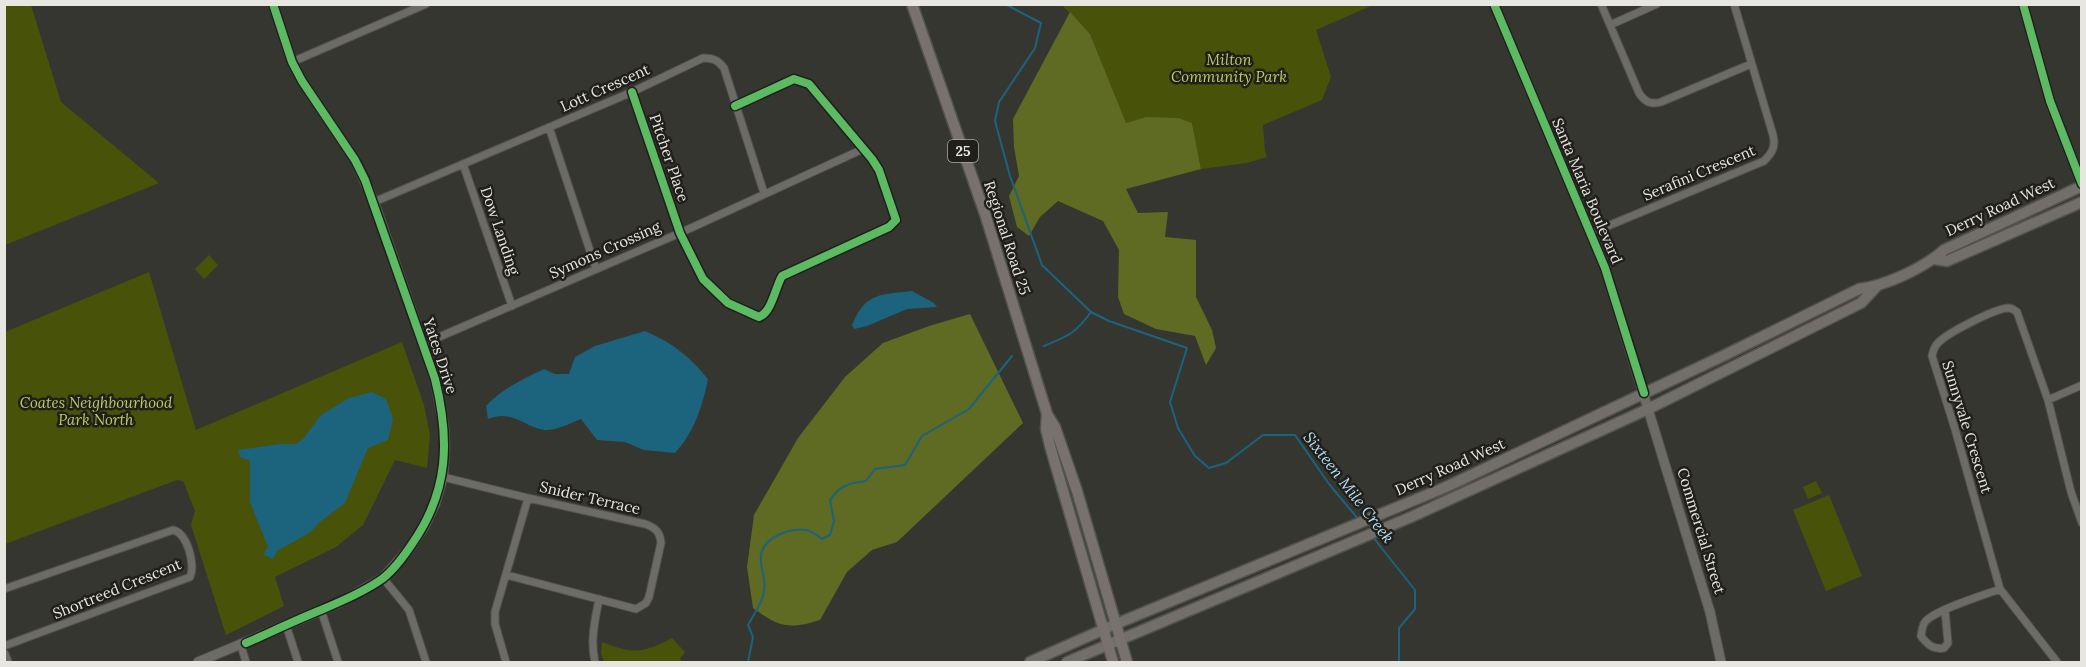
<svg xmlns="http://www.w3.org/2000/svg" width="2086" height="667" viewBox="0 0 2086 667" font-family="Lora,serif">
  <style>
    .green { fill: #485209 }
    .forest { fill: #5f6a22 }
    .water { fill: #1c637d }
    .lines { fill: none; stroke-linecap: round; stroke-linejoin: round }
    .stream { stroke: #1c637d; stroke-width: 2 }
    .minor-casing { stroke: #52524d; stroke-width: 9 }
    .tertiary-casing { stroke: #52524d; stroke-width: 11 }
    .secondary-casing { stroke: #52524d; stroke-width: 13 }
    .primary-casing { stroke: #52524d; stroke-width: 13 }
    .minor { stroke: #6c6b67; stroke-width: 7 }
    .tertiary { stroke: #6c6b67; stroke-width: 9 }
    .secondary { stroke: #726e6a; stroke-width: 10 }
    .primary { stroke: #78716d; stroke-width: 10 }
    .cycleway-casing { stroke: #201f1b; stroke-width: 11 }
    .cycleway { stroke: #5cba63; stroke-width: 8 }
    .labels { text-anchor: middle; stroke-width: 5; stroke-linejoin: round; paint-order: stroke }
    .shield { fill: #201f1b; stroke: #abaaa5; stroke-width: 1.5 }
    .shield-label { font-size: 14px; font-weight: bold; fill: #e7e6e0 }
    .park-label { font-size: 15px; font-style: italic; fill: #bacd61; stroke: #201f1b }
    .street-label { font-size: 15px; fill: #e7e6e0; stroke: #201f1b }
    .water-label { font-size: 16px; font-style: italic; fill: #b3dff4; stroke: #201f1b }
  </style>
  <rect width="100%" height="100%" fill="#363631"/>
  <!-- green -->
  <path class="green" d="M4 5H31L61 102 159 183 5 245Z
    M1062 5H1373L1316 30 1331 77 1322 100 1263 125 1265 151 1267 157 1247 163 1201 169 1192 123 1146 117 1126 124 1090 34Z
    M209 255 218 265 204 279 195 269Z
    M149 272 196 430 402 342 424 405 430 435 427 468 395 460 363 525 336 547 275 577 284 606 226 635 191 525 195 511 183 481 177 480 5 544V332Z
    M1816 481 1822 493 1808 499 1803 487Z
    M1829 495 1862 576 1826 591 1793 510Z
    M672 638 685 652 680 659 682 662H604L601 653 602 642C634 654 641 654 672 638Z"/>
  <!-- forest -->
  <path class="forest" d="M1070 12 1090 34 1126 123 1146 117 1178 118 1192 123 1201 169 1126 189 1138 213 1168 212 1165 237 1196 240V297L1212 330 1216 348 1206 365 1195 336 1156 329 1124 314 1118 297 1119 250 1103 221 1058 201 1040 217 1029 236 1017 227 1009 196 1019 176 1014 147 1013 119Z
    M970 314 1023 423 897 542 872 550 847 572 820 620C788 630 779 627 753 608L747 567 754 515 798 438 845 377 883 343 929 326Z"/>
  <!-- water -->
  <path class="water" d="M912 291 934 303 937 307 907 309 867 326 854 329 852 325C866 292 880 295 912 291Z
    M645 331C674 344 688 355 708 379 702 407 695 431 675 453L644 450 625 442 597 440 581 419C571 423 555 431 544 430 524 427 512 409 488 419L486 406C503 388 523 379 544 369L555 374H569L575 357 595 346Z
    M372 392 386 399 393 419 388 440 368 448 345 503 320 522 309 533 277 551 273 559 263 554 268 547 250 502V461L240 457 238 450 280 444H296L303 439 321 415 349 398Z"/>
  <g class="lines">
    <!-- stream -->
    <path class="stream" d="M1005 4 1041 23 1035 48 999 102 995 121 1010 176 1042 265 1091 312 1109 321 1187 348 1170 402 1178 428 1195 456 1209 468 1226 463 1263 435H1295L1329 484 1359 520
      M1044 346C1068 336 1075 334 1091 312
      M1372 536 1415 590V609L1399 628V662
      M748 662 753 637 748 625C753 616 760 606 763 596 768 579 759 570 761 555 764 537 789 528 806 530 812 531 817 535 822 539L830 535 834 521 830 500C839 486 849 483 866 481L875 469 905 465 922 436 969 409 1012 356"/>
    <!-- minor casing -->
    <g class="minor-casing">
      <path id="minor" d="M1601 4 1639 93C1645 102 1651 105 1661 102L1751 64
        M1610 25 1657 4
        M292 62 426 4
        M632 92 680 233 703 279 728 303 759 317C772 312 775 288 782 276L889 227 896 220 879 170 872 159 809 84 794 79 735 106
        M549 127 596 269
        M463 164 512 306
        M374 202 632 92 703 58C713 58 718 60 724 68L764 193
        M1591 233 1764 161C1772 153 1776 147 1773 135L1734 4
        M423 344 680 233 863 149
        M2048 400 2082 385
        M443 477 528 498 645 524C656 528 660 532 661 543L649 597 646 603 636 609 507 575
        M383 578 409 610 426 662
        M4 589 173 530C187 533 196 565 190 577L4 646
        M321 610 338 662
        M1945 610 1948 643 1944 648C1933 650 1927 644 1921 636 1922 631 1922 626 1925 622 1934 610 1984 595 2000 589
        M286 625 298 662
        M241 646 246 662
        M506 662 495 624V612L528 498
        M595 662C590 641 595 620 599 599
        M2057 662 2000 589 1955 429 1932 356C1933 351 1934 347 1938 343 1947 333 1994 309 2008 308 2012 308 2013 309 2017 312L2048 400 2071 492 2082 523"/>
    </g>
    <!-- tertiary casing -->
    <g class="tertiary-casing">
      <path id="tertiary" d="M1494 4 1605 268 1710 612 1721 662
        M2023 4 2050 101 2082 184
        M4 654 7 662
        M198 662 341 602 383 578 409 549 424 527 435 504 443 477 445 446 444 427 435 379 374 202 355 160 302 81 292 62 273 4"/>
    </g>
    <!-- secondary casing -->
    <g class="secondary-casing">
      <path id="secondary" d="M1934 259 1947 261 2082 202
        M1030 662 1116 624 1446 487 1725 355 1859 289C1885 286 1924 268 1944 250L2082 186
        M1067 662 1411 517 1648 409 1861 303 1876 287"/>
    </g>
    <!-- primary casing -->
    <g class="primary-casing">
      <path id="primary" d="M912 4 986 217 1047 414 1055 427 1077 491 1127 662
        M1047 414 1046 429 1050 446 1113 662"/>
    </g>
    <!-- minor -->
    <use href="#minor" class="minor"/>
    <!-- tertiary -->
    <use href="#tertiary" class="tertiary"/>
    <!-- secondary -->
    <use href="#secondary" class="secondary"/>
    <!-- primary -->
    <use href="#primary" class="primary"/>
    <!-- cycleway casing -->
    <g class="cycleway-casing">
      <path id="cycleway" d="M1494 4 1605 268 1644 393
        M2023 4 2050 101 2082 184
        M632 92 680 233 703 279 728 303 759 317C772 312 775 288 782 276L889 227 896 220 879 170 872 159 809 84 794 79 735 106
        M246 643C271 632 296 620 321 610 342 601 363 592 382 579 394 570 404 556 412 544 449 491 450 440 435 379L365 180 355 160 302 81 292 62 273 4"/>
    </g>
    <!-- cycleway -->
    <use href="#cycleway" class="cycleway"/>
  </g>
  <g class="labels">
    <!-- shield labels -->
    <rect class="shield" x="948" y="140" width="30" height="22" rx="4.5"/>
    <g class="shield-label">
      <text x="963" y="156">25</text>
    </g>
    <!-- park labels -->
    <g class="park-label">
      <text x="1229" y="65">Milton<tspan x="1229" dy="17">Community Park</tspan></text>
      <text x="96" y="408">Coates Neighbourhood<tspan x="96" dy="17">Park North</tspan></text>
    </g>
    <!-- street labels -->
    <g class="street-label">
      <text transform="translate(605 88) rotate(-24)" y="5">Lott Crescent</text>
      <text transform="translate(669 158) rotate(71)" y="5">Pitcher Place</text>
      <text transform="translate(1699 173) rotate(-23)" y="5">Serafini Crescent</text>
      <text transform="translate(1587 191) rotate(67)" y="5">Santa Maria Boulevard</text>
      <text transform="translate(2000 207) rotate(-25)" y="5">Derry Road West</text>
      <text transform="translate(500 231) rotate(71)" y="5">Dow Landing</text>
      <text transform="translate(1007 238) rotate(72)" y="5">Regional Road 25</text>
      <text transform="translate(605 250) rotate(-24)" y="5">Symons Crossing</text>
      <text transform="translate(440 356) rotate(72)" y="5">Yates Drive</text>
      <text transform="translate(1967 427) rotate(73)" y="5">Sunnyvale Crescent</text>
      <text transform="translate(1450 467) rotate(-24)" y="5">Derry Road West</text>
      <text transform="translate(590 498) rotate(13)" y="5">Snider Terrace</text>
      <text transform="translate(1701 531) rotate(73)" y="5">Commercial Street</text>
      <text transform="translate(117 589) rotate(-22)" y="5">Shortreed Crescent</text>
    </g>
    <!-- water labels -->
    <g class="water-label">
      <text transform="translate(1349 487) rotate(52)" y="6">Sixteen Mile Creek</text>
    </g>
  </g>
  <!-- border -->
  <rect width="2086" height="667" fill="none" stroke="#e7e6e0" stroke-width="12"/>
</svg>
